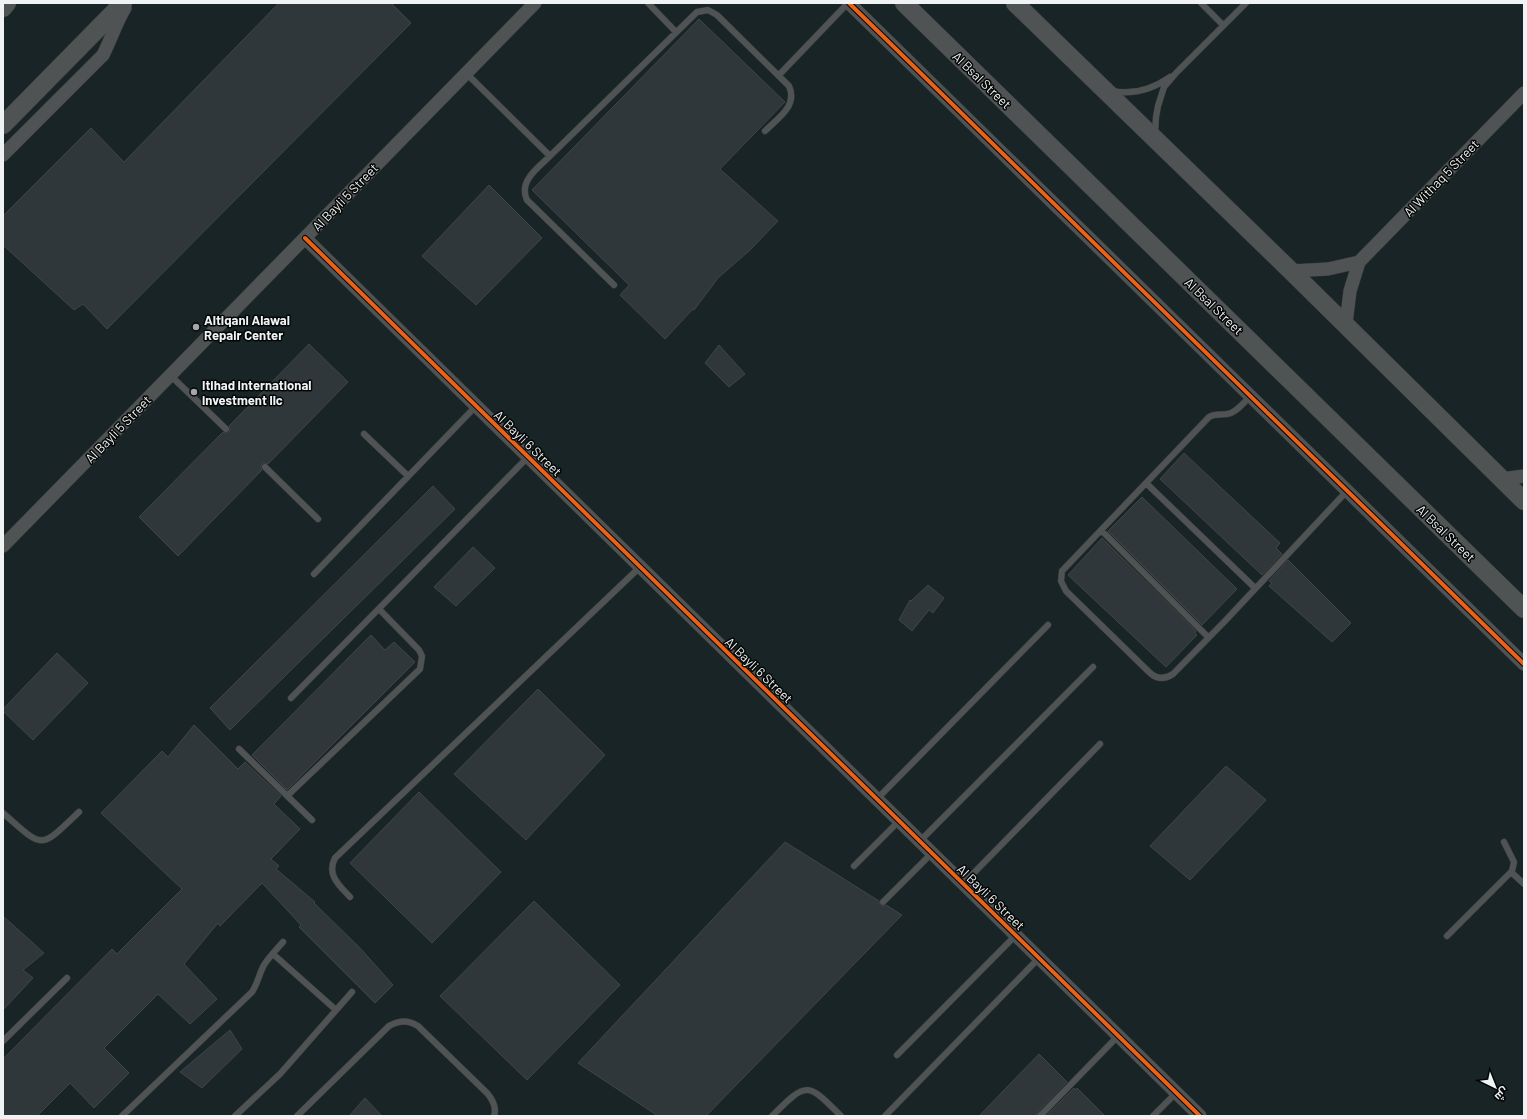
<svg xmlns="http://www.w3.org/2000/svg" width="1527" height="1119" viewBox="0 0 1527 1119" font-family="Barlow,Cairo,sans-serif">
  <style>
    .built { fill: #182426 }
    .building { fill: #2f373a; stroke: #424546 }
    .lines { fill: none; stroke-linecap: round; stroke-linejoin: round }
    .lane-casing { stroke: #363839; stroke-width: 7 }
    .street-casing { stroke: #363839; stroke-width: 14 }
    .secondary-casing { stroke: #363839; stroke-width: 19 }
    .lane { stroke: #505353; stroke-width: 6 }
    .street { stroke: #505353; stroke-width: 13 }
    .secondary { stroke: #505353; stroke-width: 18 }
    .cycleway-casing { stroke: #040606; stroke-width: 6 }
    .cycleway { stroke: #ea6118; stroke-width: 4 }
    .poi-dot { fill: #a3a7a8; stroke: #040606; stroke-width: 1.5 }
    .labels { text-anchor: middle; stroke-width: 3; stroke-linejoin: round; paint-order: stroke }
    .street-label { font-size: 13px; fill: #eff3f3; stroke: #040606 }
    .poi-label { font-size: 13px; font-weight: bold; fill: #eff3f3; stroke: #040606; text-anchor: start }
  </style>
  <rect width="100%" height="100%" fill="#171b1c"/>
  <!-- built -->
  <path class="built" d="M3 3H1524V1116H3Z"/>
  <!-- building -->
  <path class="building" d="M279 3H391L411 23 107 329 83 304 74 310 3 245V216L91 128 124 162Z
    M699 19 785 102 720 169 778 221 750 250 718 278 694 310 693 309 665 339 620 295 629 285 532 190Z
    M489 185 542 238 476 305 422 256Z
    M309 344 348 382 268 464 264 463 262 464 261 468 262 470 178 556 139 517 223 432 225 433 229 432 230 430 229 426Z
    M719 345 745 374 729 387 705 363Z
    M1184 453 1280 543 1276 548 1282 554 1262 575 1160 479Z
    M433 486 455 509 230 730 210 708Z
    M1142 497 1237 589 1202 625 1108 531Z
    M1102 538 1196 631 1195 633 1197 635 1166 667 1068 575Z
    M473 547 495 568 456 606 434 587Z
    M1288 560 1351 623 1332 642 1269 586 1272 583 1269 581Z
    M928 585 944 598 933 613 929 610 912 631 899 620 910 600 911 601Z
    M371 635 385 650 394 642 415 662 287 790 252 755Z
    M57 653 88 683 33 740 3 711V709Z
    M538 689 605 755 526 840 454 774Z
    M194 725 238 769 245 762 281 796 274 804 300 829 271 859 279 866 276 869 315 902 314 903 360 948 393 985 375 1003 299 927 301 925 262 883 220 926 218 923 184 964 217 999 190 1024 158 994 104 1048 129 1073 94 1108 70 1083 37 1116H3V1059L112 949 117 954 182 889 101 813 162 751 168 757Z
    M1226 766 1266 800 1190 880 1150 846Z
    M419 792 501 872 432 943 350 863Z
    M785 842 879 901 880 905 884 906 886 905 902 915 706 1116H658L578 1063Z
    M534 901 620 985 527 1080 440 996Z
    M3 916 44 953 23 970 33 978 3 1010Z
    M230 1030 242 1049 202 1088 180 1072Z
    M1039 1054 1067 1082 1037 1113 1036 1116H979Z
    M1074 1088 1075 1090 1077 1088 1105 1116H1046Z
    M365 1098 382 1116H349Z"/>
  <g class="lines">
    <!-- lane casing -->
    <g class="lane-casing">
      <path id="lane" d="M648 3 676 32
        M1201 3 1223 25
        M466 73 550 156
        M779 75 848 3
        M1112 91C1133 95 1153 89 1170 77
        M1155 134 1156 117 1158 106 1164 87 1176 73 1246 3
        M614 285 527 200C518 181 538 168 550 156L697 12 708 10 717 15 789 86C798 106 778 118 765 131
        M170 375 226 429
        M1250 396C1245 402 1238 410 1231 413 1223 416 1216 413 1209 417L1062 571 1061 581 1066 591 1149 672C1156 679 1164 680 1173 674L1225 621 1347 491
        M364 434 408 476
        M265 467 318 519
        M1146 483 1255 588
        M1101 530 1208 637
        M314 574 476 406
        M291 698 528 457
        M239 749 312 820
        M287 796 420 669 422 656 419 650 379 609
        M877 799 1048 625
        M3 813C44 849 39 850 79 812
        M920 841 1093 667
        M854 866 899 821
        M1511 872 1524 884
        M963 884 1100 744
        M350 897C340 886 326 875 335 858L640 567
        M883 902 932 853
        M1447 936 1512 871 1514 862 1504 842
        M273 954 336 1010
        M3 1041 67 978
        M897 1055 1016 935
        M122 1116 252 992C258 983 259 974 264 965 269 957 276 950 283 942
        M235 1116 280 1074 352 992
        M297 1116 389 1026C400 1020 408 1020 418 1026L487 1093C493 1100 497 1107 494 1116
        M772 1116C807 1081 807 1082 841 1116
        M885 1116 1039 958
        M1040 1116 1118 1036
        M1153 1116 1176 1093"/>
    </g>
    <!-- street casing -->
    <g class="street-casing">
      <path id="street" d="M849 3 1524 664
        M3 155 103 55C111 39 116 23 125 8
        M305 238 1200 1116
        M1291 271 1328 269 1359 262
        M1346 324 1350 291 1359 262 1524 93
        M1502 479 1524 476
        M3 546 535 3"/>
    </g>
    <!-- secondary casing -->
    <g class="secondary-casing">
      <path id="secondary" d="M904 3 1524 609
        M1015 3 1291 271 1524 501
        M3 8 7 3
        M3 125 123 3"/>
    </g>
    <!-- lane -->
    <use href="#lane" class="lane"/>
    <!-- street -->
    <use href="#street" class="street"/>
    <!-- secondary -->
    <use href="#secondary" class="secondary"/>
    <!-- cycleway casing -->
    <g class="cycleway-casing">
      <path id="cycleway" d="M849 3 1524 664
        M305 238 1200 1116"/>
    </g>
    <!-- cycleway -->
    <use href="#cycleway" class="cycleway"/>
  </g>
  <!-- markers -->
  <g class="poi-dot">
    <circle cx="196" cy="327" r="4"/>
    <circle cx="194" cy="392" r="4"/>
  </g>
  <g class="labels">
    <!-- street labels -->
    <g class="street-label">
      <text transform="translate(982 80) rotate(44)" y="5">Al Bsal Street</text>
      <text transform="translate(1441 178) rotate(-46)" y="5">Al Withaq 5 Street</text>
      <text transform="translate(345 197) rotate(-46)" y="5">Al Bayli 5 Street</text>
      <text transform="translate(1214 306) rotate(44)" y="5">Al Bsal Street</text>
      <text transform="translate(118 429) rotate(-46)" y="5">Al Bayli 5 Street</text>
      <text transform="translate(528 443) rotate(44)" y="5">Al Bayli 6 Street</text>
      <text transform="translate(1446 533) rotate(44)" y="5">Al Bsal Street</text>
      <text transform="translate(759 670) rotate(44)" y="5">Al Bayli 6 Street</text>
      <text transform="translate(991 897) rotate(44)" y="5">Al Bayli 6 Street</text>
    </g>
    <!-- poi labels -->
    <g class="poi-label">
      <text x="204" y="325">Altiqani Alawal<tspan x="204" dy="15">Repair Center</tspan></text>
      <text x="202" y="390">Itihad international<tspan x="202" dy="15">investment llc</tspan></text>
    </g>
  </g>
  <!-- border -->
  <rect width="1527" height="1119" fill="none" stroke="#eff3f3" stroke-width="8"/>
  <!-- north arrow -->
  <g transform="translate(1495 1087) rotate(137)" stroke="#040606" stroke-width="3" paint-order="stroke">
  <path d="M0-3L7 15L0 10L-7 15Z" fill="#eff3f3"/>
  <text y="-6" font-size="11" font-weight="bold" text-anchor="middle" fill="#eff3f3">ش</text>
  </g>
</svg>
